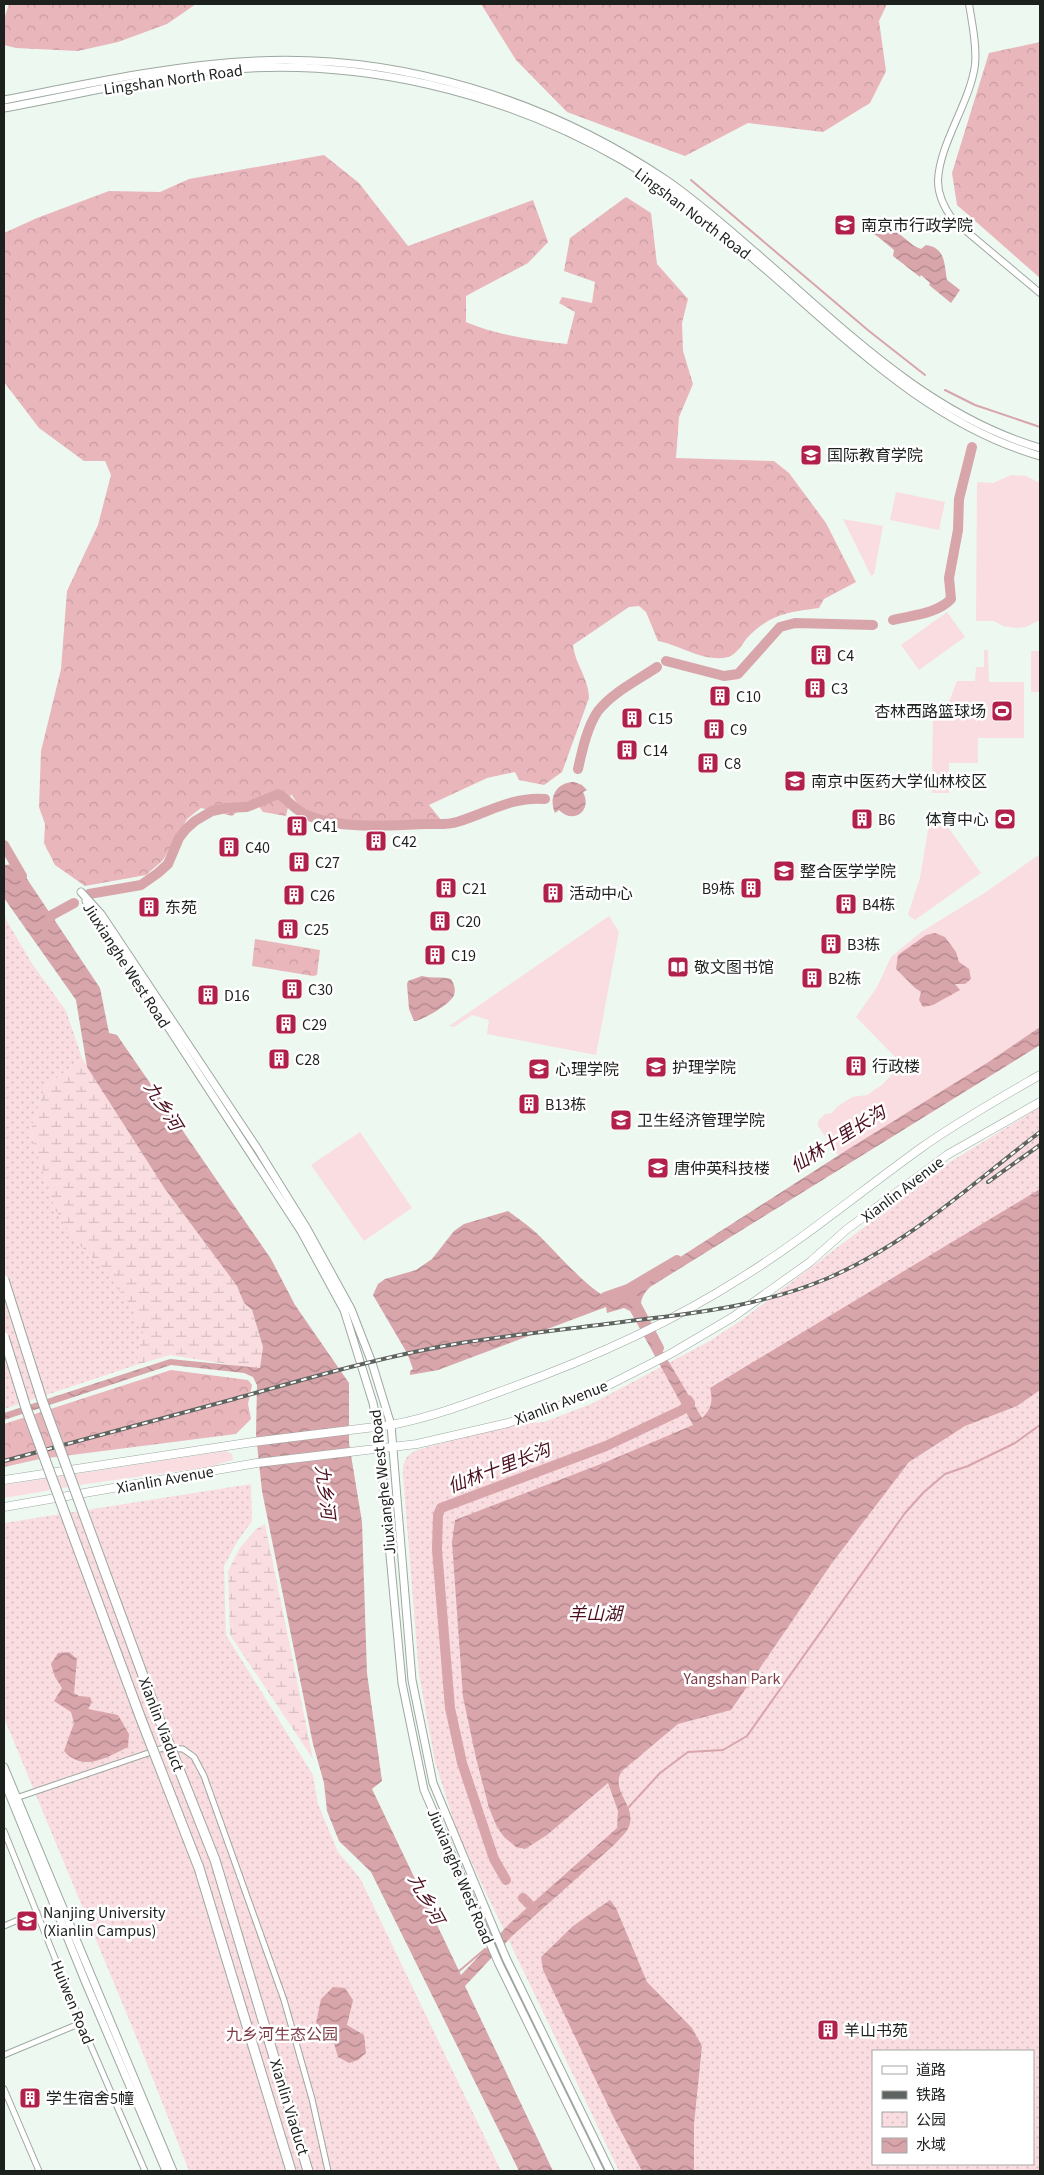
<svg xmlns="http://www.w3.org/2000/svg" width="1044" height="2175" viewBox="0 0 1044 2175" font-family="'Source Sans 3','Noto Sans SC',sans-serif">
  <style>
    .grass { fill: #fadde1 }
    .forest { fill: url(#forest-crowns) }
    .wetland { fill: url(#wetland-marsh) }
    .park { fill: url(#park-dots); fill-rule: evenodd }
    .water { fill: url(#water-waves) }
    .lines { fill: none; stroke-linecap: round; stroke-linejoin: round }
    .stream { stroke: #d8a5ab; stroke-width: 2 }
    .river { stroke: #d8a5ab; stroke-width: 10 }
    .minor-casing { stroke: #9da8a0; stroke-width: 7 }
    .tertiary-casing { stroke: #9da8a0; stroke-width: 8 }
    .secondary-casing { stroke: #9da8a0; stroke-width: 9 }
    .primary-casing { stroke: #9da8a0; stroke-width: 9 }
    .minor { stroke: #fff; stroke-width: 5 }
    .tertiary { stroke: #fff; stroke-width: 6 }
    .secondary { stroke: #fff; stroke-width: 7 }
    .primary { stroke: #fff; stroke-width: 8 }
    .rail-casing { stroke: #5e645f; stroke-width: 4 }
    .rail { stroke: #fff; stroke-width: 2; stroke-dasharray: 5.5; stroke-linecap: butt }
    .motorway-bridge-casing { stroke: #9da8a0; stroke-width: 11; stroke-linecap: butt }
    .motorway-bridge { stroke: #fff; stroke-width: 9 }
    .labels { text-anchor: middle; stroke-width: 5; stroke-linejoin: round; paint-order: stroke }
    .street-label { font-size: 16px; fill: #1d211e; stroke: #fff }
    .poi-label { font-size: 16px; fill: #1d211e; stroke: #fff; text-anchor: start }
    .park-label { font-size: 16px; fill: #7d3c47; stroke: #fff }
    .water-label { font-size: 18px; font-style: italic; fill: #4c0f1f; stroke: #fff }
  </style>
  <defs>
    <pattern id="forest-crowns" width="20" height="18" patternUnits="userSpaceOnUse" patternTransform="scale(1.25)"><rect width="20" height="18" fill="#e9b6bc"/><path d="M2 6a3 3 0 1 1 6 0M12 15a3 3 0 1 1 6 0" fill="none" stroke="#c79ca1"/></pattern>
    <pattern id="wetland-marsh" width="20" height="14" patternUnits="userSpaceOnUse" patternTransform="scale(1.25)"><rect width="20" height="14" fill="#fadde1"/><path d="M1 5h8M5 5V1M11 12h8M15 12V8" fill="none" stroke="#d6bdc1"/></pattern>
    <pattern id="park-dots" width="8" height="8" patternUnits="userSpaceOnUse" patternTransform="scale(1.25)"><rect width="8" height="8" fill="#fadde1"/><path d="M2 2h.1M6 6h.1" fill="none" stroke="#d6bdc1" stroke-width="1.8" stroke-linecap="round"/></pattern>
    <pattern id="water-waves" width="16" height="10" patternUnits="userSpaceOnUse" patternTransform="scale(1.25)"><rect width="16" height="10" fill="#d8a5ab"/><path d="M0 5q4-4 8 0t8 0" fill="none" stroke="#af868b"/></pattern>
  </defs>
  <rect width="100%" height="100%" fill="#edf8f0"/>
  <!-- grass -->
  <path class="grass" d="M1011 475 1026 476 1040 483V620L1026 627 1016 628 1003 626 994 621H976L977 482 993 483Z
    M896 492 945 502 939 530 890 520Z
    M843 519 883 526 874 574 871 576Z
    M947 612 965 637 919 670 901 645Z
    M984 650H988L989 682H1024V738H978V763H949V793H932L933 706 947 707 957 681H975L976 667H984Z
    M1031 651H1040V692H1031Z
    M937 812 981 873 915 920 908 915 920 878 930 818Z
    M1040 854V1042L844 1164 818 1126V1121L825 1114 832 1113 837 1107 852 1097 867 1095 883 1084 902 1064 856 1017 877 987 891 957 921 932 983 894Z
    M609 916 619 932 596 1055 487 1034 489 1020 472 1015 454 1027 449 1026Z
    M360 1132 412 1208 364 1241 311 1165Z
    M226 1451 232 1454 233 1460 208 1467 86 1484 4 1498V1485Z"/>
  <!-- forest -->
  <path class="forest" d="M9 4H196L167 24 118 42 78 51 16 48 4 45V19Z
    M481 4H887L879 21 886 71 870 103 823 132 748 123 685 156 567 112 516 60Z
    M1040 42V278L957 205 952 173 989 53Z
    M324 155 359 183 408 246 533 200 548 242 528 263 466 296V322C496 335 535 341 567 344L575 312 559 303 562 297 592 303 595 282 564 271 570 238 626 197 651 213 657 264 688 299 682 323 683 351 693 384 679 417 676 458 774 461 789 473 826 523 856 582 824 599 819 608C791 612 774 613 752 633 744 639 739 654 728 657 705 663 680 645 658 641L646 612 639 606 629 607 573 645C575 664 589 679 589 698L562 772 544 785 519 780 515 772 487 778 429 805 442 821C411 821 336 825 310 814 300 810 297 802 291 794L286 816 263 812 258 805 238 811 232 816 201 808 187 819 163 860 146 875 85 886 55 865 44 843 45 824 39 807 41 751 61 669 67 591 98 525 111 475 105 461H84L39 428 4 382V233L37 218 109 191 160 192 189 179Z
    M255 939 320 950 317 975 313 976 252 966Z
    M171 1370 248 1380 252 1385 248 1404 251 1419 236 1434 40 1459 4 1467V1424Z"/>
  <!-- wetland -->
  <path class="wetland" d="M82 1058 165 1189 237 1286 244 1303 252 1310 263 1347 260 1369 170 1355 136 1365 143 1331 102 1267 80 1246 55 1210 30 1131 45 1087Z
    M265 1524 313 1759 230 1635 228 1571 239 1549 255 1530Z"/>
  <!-- park -->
  <path class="park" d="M4 916 31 962 66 1011 82 1058 45 1087 30 1131 55 1210 80 1246 102 1267 128 1302 143 1331 136 1365 4 1409Z
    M1040 1107V2171H619L458 1834 435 1762 419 1674 403 1475C402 1461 407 1453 420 1449L519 1424 544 1422 591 1404 708 1342 743 1319 950 1162ZM873 2051H1033V2164H873Z
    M251 1484 252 1521 237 1542 224 1566 226 1635 313 1775 318 1804 338 1852 360 1878 501 2171H189L140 2046 4 1718V1523Z"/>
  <!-- water -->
  <path class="water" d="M873 223 891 227 914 246 921 249 926 245C946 248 944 264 947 280L960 290 951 303 929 285 930 283 921 275 920 277 893 256 894 250 877 236 867 231Z
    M574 782 582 785 587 790 583 792C593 811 573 825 559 810L555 813C548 797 557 782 574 782Z
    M17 864 100 988 109 1033 117 1035 271 1259 295 1305 349 1383V1443L362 1522 367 1673 382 1781 372 1789 461 1975 509 1924 617 1828 618 1811 608 1783 547 1835 525 1849 516 1847 504 1837 497 1827 489 1808 476 1758 463 1697 452 1542 455 1520 606 1462 693 1425 634 1318 630 1311 624 1308 607 1313 606 1307 438 1370 410 1375V1371L413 1369 407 1353 373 1295 378 1284 385 1279 416 1270 432 1259 454 1231 464 1224 508 1211C516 1217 525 1223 533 1230 549 1243 596 1301 615 1299L850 1148 987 1063 1040 1027V1045L650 1287C640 1297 639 1305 643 1318L702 1418C712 1409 713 1400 710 1388L1040 1189V1390L1017 1406 965 1426 909 1462 832 1563 731 1710 678 1724 622 1771C610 1790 634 1803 630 1823 629 1831 619 1839 614 1845L512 1936 465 1986 553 2171H519L371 1872 339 1841 327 1811 324 1783 313 1744 262 1491 256 1435 257 1385 253 1377 244 1373 171 1365 4 1420V1413L170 1359 260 1368 263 1347 252 1310 244 1303 237 1286 165 1189 87 1067 76 1000 4 898V865Z
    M935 933 945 937 956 952 959 962 969 969 971 979 965 984H955L960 990 933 1005 923 1007 919 1000 921 992 915 988 896 969 898 955 926 935Z
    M422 976C432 979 442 976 451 979 454 984 456 989 454 995 452 1003 422 1021 414 1021L409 1009 407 984 408 981Z
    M69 1652 77 1659 74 1693 79 1696 90 1697 92 1702 88 1709 118 1715 129 1734 128 1747C107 1757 84 1773 64 1751L74 1723 71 1712 54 1701 62 1688 55 1677 51 1664 58 1653Z
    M610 1900 616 1908 647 1982 692 2028 702 2046 694 2124V2171H642L614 2118 543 1970 541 1957 573 1926Z
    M333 1987 345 1988 353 2000 347 2025 364 2035 366 2053 358 2060 349 2063 338 2057 332 2036 316 2023 321 1999Z"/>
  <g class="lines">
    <!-- stream -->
    <path class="stream" d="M691 180 869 331 925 375
      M945 390 975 405 1040 427
      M627 1809 660 1773 688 1752 723 1750 747 1736 905 1513 924 1492 945 1474 968 1466 1015 1443 1040 1425
      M458 1972 485 1949"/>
    <!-- river -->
    <path class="river" d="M893 620C912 615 937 614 951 599L949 578 958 530 959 499 972 447
      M666 661 724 676 738 674 780 627 795 623 873 625
      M578 769C582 751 587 727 598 711 613 692 638 680 657 667
      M4 845 22 876
      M89 894 141 885 158 873 168 864 179 838 186 829 195 821 212 811 226 808 247 807 278 794C290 801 296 812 309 816 345 830 389 825 427 824 436 824 448 825 457 822 487 813 513 796 545 799
      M45 926 52 915 74 903
      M628 1289 659 1348
      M605 1297 628 1289 677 1260
      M506 1880 494 1859 462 1763 450 1708 437 1550 438 1515 441 1508 606 1446 682 1410 690 1403 688 1400
      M523 1898 533 1908"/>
    <!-- minor casing -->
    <g class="minor-casing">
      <path id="minor" d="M16 1798 163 1748 183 1749 194 1757 204 1776 284 2000 312 2099 328 2171
        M4 1831 81 2023 145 2171
        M4 1926 37 1912
        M4 2055 81 2023
        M4 2089 39 2171"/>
    </g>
    <!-- tertiary casing -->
    <g class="tertiary-casing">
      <path id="tertiary" d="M969 4C972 23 977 45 975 65 970 103 939 144 938 181 938 196 945 209 953 220L1040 293"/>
    </g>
    <!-- secondary casing -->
    <g class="secondary-casing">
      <path id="secondary" d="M4 100C87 84 171 65 256 61 400 54 547 100 666 180 698 202 727 228 756 253 843 328 927 415 1040 448
        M4 108C76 95 148 77 221 70 359 57 501 91 622 160 670 188 714 224 756 261 844 336 926 423 1040 456
        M81 892 101 914 257 1148 306 1227 351 1309 372 1363 391 1425 412 1680 433 1783 506 1958 610 2171
        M86 901 301 1231 344 1310 373 1403 378 1427 402 1683 424 1790 499 1964 600 2171
        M4 1767 173 2171
        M4 1781 85 1981 166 2171"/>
    </g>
    <!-- primary casing -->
    <g class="primary-casing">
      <path id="primary" d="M4 1480 253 1442 391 1425C428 1418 464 1405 499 1392 583 1362 666 1326 741 1278 804 1239 861 1191 921 1148 959 1121 1000 1098 1040 1075
        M4 1507 257 1463 417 1444 508 1423 561 1405 605 1387 672 1353 733 1317 810 1262 846 1230 947 1155 1040 1102"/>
    </g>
    <!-- minor -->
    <use href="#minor" class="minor"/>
    <!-- tertiary -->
    <use href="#tertiary" class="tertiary"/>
    <!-- secondary -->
    <use href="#secondary" class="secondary"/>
    <!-- primary -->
    <use href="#primary" class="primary"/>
    <!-- rail casing -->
    <g class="rail-casing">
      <path id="rail" d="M988 1182 1040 1145
        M4 1461C81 1440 158 1420 234 1399 309 1378 384 1356 461 1343 519 1334 578 1328 637 1320 701 1313 766 1304 826 1279 910 1243 969 1186 1040 1132"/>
    </g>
    <!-- rail -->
    <use href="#rail" class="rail"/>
    <!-- motorway-bridge casing -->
    <g class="motorway-bridge-casing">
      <path id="motorway-bridge" d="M4 1280 42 1400 156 1711 215 1860 308 2171
        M4 1337 26 1408 141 1719 199 1868 291 2171"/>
    </g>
    <!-- motorway-bridge -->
    <use href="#motorway-bridge" class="motorway-bridge"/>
  </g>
  <!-- icons -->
  <defs>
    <g id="school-square" transform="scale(1.125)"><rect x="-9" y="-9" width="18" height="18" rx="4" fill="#b1204b" stroke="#fff"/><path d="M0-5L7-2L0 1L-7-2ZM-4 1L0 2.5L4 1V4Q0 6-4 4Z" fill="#fff"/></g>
    <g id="building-square" transform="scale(1.125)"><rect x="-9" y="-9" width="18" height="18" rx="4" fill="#b1204b" stroke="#fff"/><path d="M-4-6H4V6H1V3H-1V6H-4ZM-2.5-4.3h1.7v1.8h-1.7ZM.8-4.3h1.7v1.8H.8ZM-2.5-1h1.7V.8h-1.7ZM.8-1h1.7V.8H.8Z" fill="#fff"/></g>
    <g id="stadium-square" transform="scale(1.125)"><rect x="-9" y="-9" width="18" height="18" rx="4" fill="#b1204b" stroke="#fff"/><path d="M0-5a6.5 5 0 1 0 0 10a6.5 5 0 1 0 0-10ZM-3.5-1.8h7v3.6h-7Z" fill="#fff"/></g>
    <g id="university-square" transform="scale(1.125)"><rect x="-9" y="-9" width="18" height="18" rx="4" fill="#b1204b" stroke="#fff"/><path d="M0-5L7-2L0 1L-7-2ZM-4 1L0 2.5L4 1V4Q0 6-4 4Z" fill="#fff"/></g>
    <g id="library-square" transform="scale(1.125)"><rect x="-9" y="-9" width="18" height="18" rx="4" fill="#b1204b" stroke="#fff"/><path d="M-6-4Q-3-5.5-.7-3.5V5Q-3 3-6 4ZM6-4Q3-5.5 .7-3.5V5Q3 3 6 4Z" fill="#fff"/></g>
  </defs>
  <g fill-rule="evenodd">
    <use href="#school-square" x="845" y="225"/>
    <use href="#school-square" x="811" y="455"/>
    <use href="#building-square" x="821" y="655"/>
    <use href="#building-square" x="815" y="688"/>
    <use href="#building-square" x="720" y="696"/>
    <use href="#stadium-square" x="1002" y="711"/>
    <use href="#building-square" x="632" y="718"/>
    <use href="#building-square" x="714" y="729"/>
    <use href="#building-square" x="627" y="750"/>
    <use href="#building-square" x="708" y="763"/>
    <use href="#university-square" x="795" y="781"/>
    <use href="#building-square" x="862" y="819"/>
    <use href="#stadium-square" x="1005" y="819"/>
    <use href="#building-square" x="297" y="826"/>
    <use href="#building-square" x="376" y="841"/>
    <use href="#building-square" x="229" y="847"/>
    <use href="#building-square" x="299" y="862"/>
    <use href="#school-square" x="784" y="871"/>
    <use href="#building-square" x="446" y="888"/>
    <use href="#building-square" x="751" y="888"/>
    <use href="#building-square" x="553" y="893"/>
    <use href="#building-square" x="294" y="895"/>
    <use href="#building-square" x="846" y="904"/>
    <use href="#building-square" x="149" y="907"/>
    <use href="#building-square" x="440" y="921"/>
    <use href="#building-square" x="288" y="929"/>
    <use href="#building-square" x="831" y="944"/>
    <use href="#building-square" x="435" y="955"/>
    <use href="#library-square" x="678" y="967"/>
    <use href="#building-square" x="812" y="978"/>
    <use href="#building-square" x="292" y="989"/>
    <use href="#building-square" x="208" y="995"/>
    <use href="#building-square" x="286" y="1024"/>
    <use href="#building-square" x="279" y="1059"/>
    <use href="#building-square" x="856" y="1066"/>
    <use href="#school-square" x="656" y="1067"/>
    <use href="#school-square" x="539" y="1069"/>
    <use href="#building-square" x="529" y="1104"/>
    <use href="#school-square" x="621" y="1120"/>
    <use href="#school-square" x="658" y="1168"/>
    <use href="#university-square" x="27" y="1921"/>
    <use href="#building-square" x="828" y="2030"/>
    <use href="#building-square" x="30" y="2098"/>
  </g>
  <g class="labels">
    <!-- street labels -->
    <g class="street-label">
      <text transform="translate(173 79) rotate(-8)" y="6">Lingshan North Road</text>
      <text transform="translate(693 213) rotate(37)" y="6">Lingshan North Road</text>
      <text transform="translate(127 965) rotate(57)" y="6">Jiuxianghe West Road</text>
      <text transform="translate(902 1189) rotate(-37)" y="6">Xianlin Avenue</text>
      <text transform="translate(561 1402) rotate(-21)" y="6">Xianlin Avenue</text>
      <text transform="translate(165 1479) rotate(-10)" y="6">Xianlin Avenue</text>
      <text transform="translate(382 1482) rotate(-96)" y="6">Jiuxianghe West Road</text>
      <text transform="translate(162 1724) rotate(69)" y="6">Xianlin Viaduct</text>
      <text transform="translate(461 1876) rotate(67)" y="6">Jiuxianghe West Road</text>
      <text transform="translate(73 2002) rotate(68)" y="6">Huiwen Road</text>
      <text transform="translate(290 2107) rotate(73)" y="6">Xianlin Viaduct</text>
    </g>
    <!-- poi labels -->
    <g class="poi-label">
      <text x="861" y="231">南京市行政学院</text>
      <text x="827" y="461">国际教育学院</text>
      <text x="837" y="661">C4</text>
      <text x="831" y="694">C3</text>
      <text x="736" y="702">C10</text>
      <text x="986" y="717" text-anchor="end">杏林西路篮球场</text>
      <text x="648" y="724">C15</text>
      <text x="730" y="735">C9</text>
      <text x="643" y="756">C14</text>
      <text x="724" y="769">C8</text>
      <text x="811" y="787">南京中医药大学仙林校区</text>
      <text x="878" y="825">B6</text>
      <text x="989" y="825" text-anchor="end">体育中心</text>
      <text x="313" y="832">C41</text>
      <text x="392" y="847">C42</text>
      <text x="245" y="853">C40</text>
      <text x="315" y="868">C27</text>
      <text x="800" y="877">整合医学学院</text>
      <text x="462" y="894">C21</text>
      <text x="735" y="894" text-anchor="end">B9栋</text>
      <text x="569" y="899">活动中心</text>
      <text x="310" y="901">C26</text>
      <text x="862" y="910">B4栋</text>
      <text x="165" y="913">东苑</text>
      <text x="456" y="927">C20</text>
      <text x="304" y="935">C25</text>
      <text x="847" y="950">B3栋</text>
      <text x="451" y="961">C19</text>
      <text x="694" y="973">敬文图书馆</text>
      <text x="828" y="984">B2栋</text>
      <text x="308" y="995">C30</text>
      <text x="224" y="1001">D16</text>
      <text x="302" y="1030">C29</text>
      <text x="295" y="1065">C28</text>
      <text x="872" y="1072">行政楼</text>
      <text x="672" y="1073">护理学院</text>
      <text x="555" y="1075">心理学院</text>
      <text x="545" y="1110">B13栋</text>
      <text x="637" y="1126">卫生经济管理学院</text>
      <text x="674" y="1174">唐仲英科技楼</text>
      <text x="43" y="1918">Nanjing University<tspan x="43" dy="18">(Xianlin Campus)</tspan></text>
      <text x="844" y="2036">羊山书苑</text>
      <text x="46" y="2104">学生宿舍5幢</text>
    </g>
    <!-- park labels -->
    <g class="park-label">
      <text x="732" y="1684">Yangshan Park</text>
      <text x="282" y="2040">九乡河生态公园</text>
    </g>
    <!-- water labels -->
    <g class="water-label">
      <text transform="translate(163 1106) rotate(58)" y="6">九乡河</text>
      <text transform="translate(838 1139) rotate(-32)" y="6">仙林十里长沟</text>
      <text transform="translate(499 1468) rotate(-21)" y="6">仙林十里长沟</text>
      <text transform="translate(325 1492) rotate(83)" y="6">九乡河</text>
      <text x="595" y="1620">羊山湖</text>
      <text transform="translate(426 1899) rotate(61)" y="6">九乡河</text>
    </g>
  </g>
  <!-- border -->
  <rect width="1044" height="2175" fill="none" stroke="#1d211e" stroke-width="10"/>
  <!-- legend -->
  <rect x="872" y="2050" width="162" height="115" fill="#ffffff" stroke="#a5a6a5"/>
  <rect x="882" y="2066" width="25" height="8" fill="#ffffff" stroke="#a5a6a5"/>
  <text x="916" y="2075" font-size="15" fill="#1d211e">道路</text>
  <rect x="882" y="2091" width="25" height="8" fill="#5e645f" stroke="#a5a6a5"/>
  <text x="916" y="2100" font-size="15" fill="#1d211e">铁路</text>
  <rect x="882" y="2112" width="25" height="15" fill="url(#park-dots)" stroke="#a5a6a5"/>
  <text x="916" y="2125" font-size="15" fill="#1d211e">公园</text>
  <rect x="882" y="2138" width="25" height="15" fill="url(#water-waves)" stroke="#a5a6a5"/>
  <text x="916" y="2150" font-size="15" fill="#1d211e">水域</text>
</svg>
